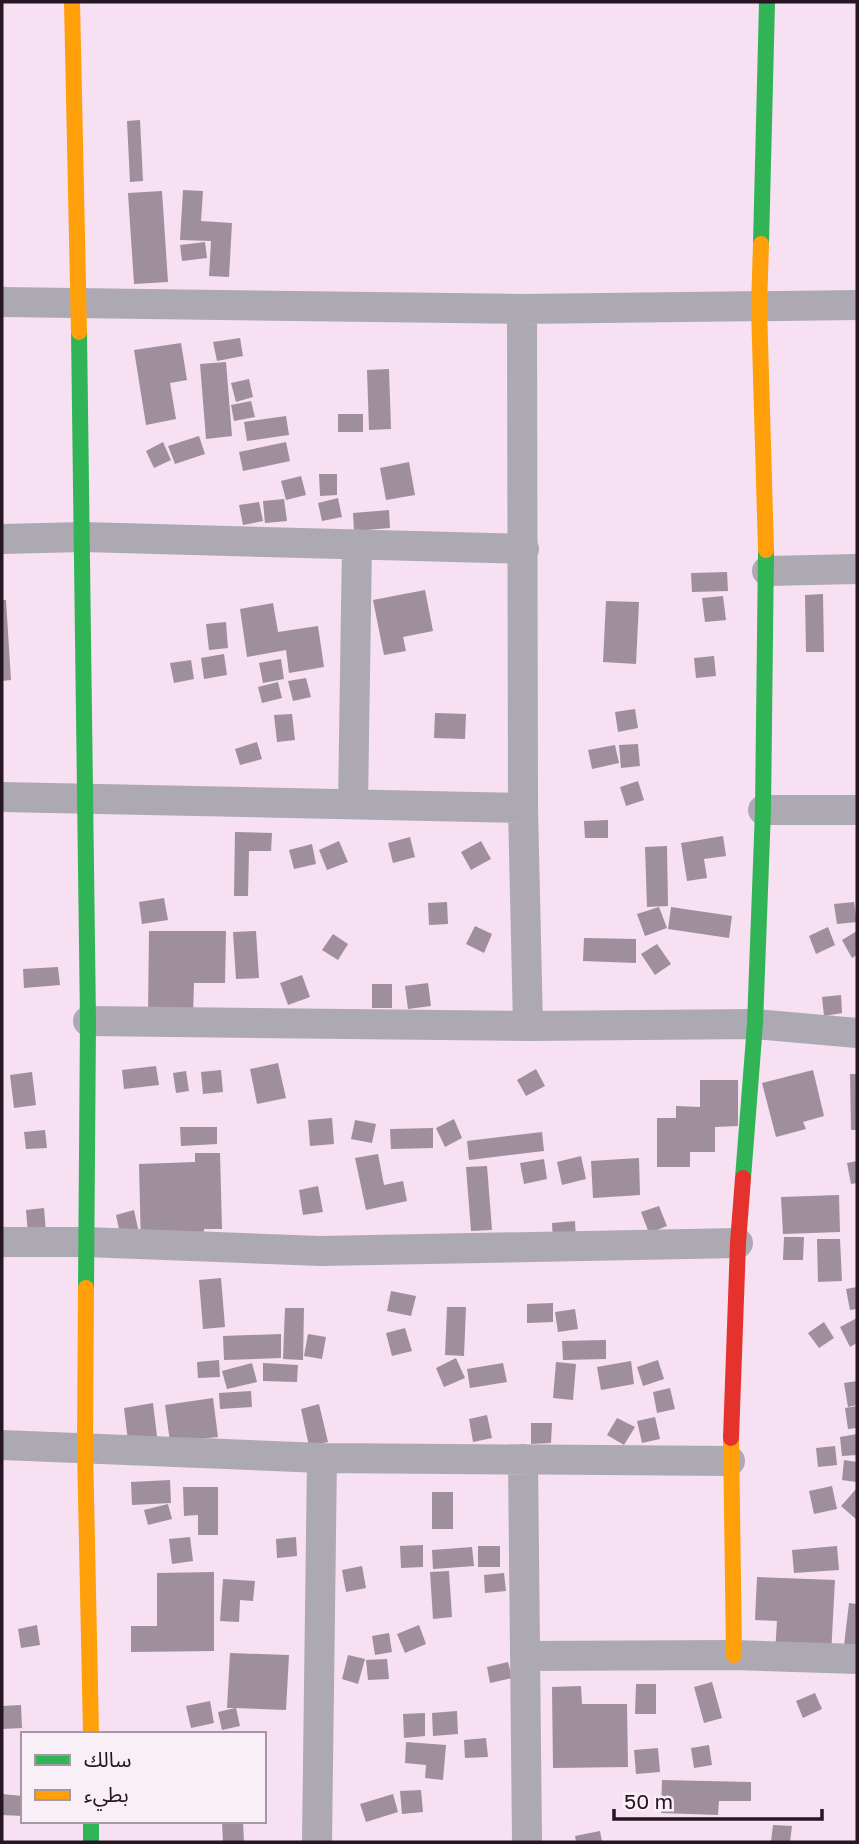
<svg xmlns="http://www.w3.org/2000/svg" width="859" height="1844" viewBox="0 0 859 1844" font-family="'Golos Text','Noto Sans Arabic',sans-serif">
  <style>
    .building { fill: #9f8e9c }
    .lines { fill: none; stroke-linecap: round; stroke-linejoin: round }
    .street { stroke: #ada9b2; stroke-width: 30 }
    .fast { stroke: #30b455; stroke-width: 16 }
    .slow { stroke: #ff9f0a; stroke-width: 16 }
    .jam { stroke: #e5322d; stroke-width: 16 }
  </style>
  <rect width="100%" height="100%" fill="#f6e0f1"/>
  <!-- building -->
  <path class="building" d="M140 120 143 181 130 182 127 121Z
    M183 190 203 191 201 221 232 223 229 277 209 276 211 241 180 240Z
    M162 191 168 282 134 284 128 193Z
    M205 242 207 258 182 261 180 245Z
    M240 338 243 356 217 361 213 342Z
    M181 343 187 380 170 383 176 419 146 425 134 350Z
    M226 362 232 436 206 439 200 364Z
    M389 369 391 429 369 430 367 370Z
    M249 379 253 397 236 402 231 383Z
    M251 401 255 417 234 421 231 405Z
    M338 414H363V432H338Z
    M286 416 289 435 247 441 244 422Z
    M199 436 205 454 175 464 168 446Z
    M163 442 171 460 154 468 146 451Z
    M286 442 290 461 243 471 239 452Z
    M409 462 415 495 386 500 380 468Z
    M319 474H337V495L320 496Z
    M301 476 306 495 286 500 281 481Z
    M338 498 342 517 322 521 318 503Z
    M284 499 287 521 265 523 263 501Z
    M259 502 263 521 243 525 239 505Z
    M389 510 390 528 354 531 353 513Z
    M727 572 728 591 692 592 691 573Z
    M425 590 433 631 403 637 406 651 384 655 373 600Z
    M823 594 824 652H806L805 595Z
    M723 596 726 620 705 622 702 598Z
    M2 600H6L11 680 2 681Z
    M606 601 639 602 636 664 603 662Z
    M273 603 278 632 318 626 324 667 289 673 286 650 247 657 240 609Z
    M226 622 228 648 209 650 206 624Z
    M224 654 227 675 204 679 201 658Z
    M714 656 716 676 696 678 694 658Z
    M281 659 284 679 263 683 259 663Z
    M191 660 194 679 174 683 170 663Z
    M306 678 311 697 293 701 288 681Z
    M278 682 282 698 262 703 258 687Z
    M635 709 638 728 618 732 615 712Z
    M435 713 466 714 465 739 434 738Z
    M292 714 295 740 277 742 274 715Z
    M257 742 262 759 240 765 235 749Z
    M638 744 640 766 621 768 619 745Z
    M615 745 619 763 592 769 588 750Z
    M638 781 644 800 626 806 620 787Z
    M608 820V838H585L584 821Z
    M235 832 272 833 271 851H249L248 896H234Z
    M723 836 726 856 704 859 707 878 687 881 681 843Z
    M410 837 415 857 393 863 388 843Z
    M339 841 348 862 327 870 319 850Z
    M481 841 491 859 471 870 461 852Z
    M312 844 316 864 294 869 289 850Z
    M667 846 668 906 647 907 645 847Z
    M164 898 168 920 142 924 139 902Z
    M447 902 448 924 429 925 428 903Z
    M854 902 857 922 837 924 834 904Z
    M659 907 667 928 645 936 637 914Z
    M671 907 732 916 729 938 668 929Z
    M475 926 492 934 484 953 466 944Z
    M828 927 835 945 816 954 809 936Z
    M149 931H226L225 983H194L193 1017 148 1016Z
    M256 931 259 978 236 979 233 932Z
    M857 931V955L852 958 842 940Z
    M333 934 348 944 338 960 322 950Z
    M584 938 636 939V963L583 961Z
    M657 944 671 964 655 975 641 954Z
    M58 967 60 985 24 988 23 969Z
    M302 975 310 997 288 1005 280 983Z
    M428 983 431 1006 408 1009 405 986Z
    M372 984H392V1008H372Z
    M841 995 842 1013 824 1016 822 997Z
    M278 1063 286 1098 257 1104 250 1069Z
    M156 1066 159 1085 124 1089 122 1070Z
    M536 1069 545 1086 526 1096 517 1080Z
    M221 1070 223 1092 203 1094 201 1072Z
    M813 1070 824 1116 803 1122 806 1129 776 1137 762 1083Z
    M186 1071 189 1091 176 1093 173 1073Z
    M32 1072 36 1105 14 1108 10 1075Z
    M850 1074H857V1130H851Z
    M700 1080H738V1126L715 1127V1152H690V1167H657V1118H676V1106L700 1107Z
    M332 1118 334 1144 310 1146 308 1120Z
    M454 1119 462 1138 445 1147 436 1128Z
    M355 1120 376 1124 372 1143 351 1139Z
    M180 1127H217V1144L181 1146Z
    M433 1128V1148L391 1149 390 1129Z
    M45 1130 47 1148 26 1149 24 1132Z
    M542 1132 544 1151 469 1160 467 1141Z
    M195 1153H220L222 1229H204V1245L141 1247 139 1164 195 1162Z
    M378 1154 384 1185 403 1181 407 1201 366 1210 355 1158Z
    M581 1156 586 1179 562 1185 557 1162Z
    M639 1158 640 1195 593 1198 591 1161Z
    M544 1159 547 1179 524 1184 520 1163Z
    M857 1161V1183L851 1184 847 1163Z
    M487 1166 492 1230 471 1231 466 1167Z
    M318 1186 323 1212 303 1215 299 1190Z
    M839 1195 840 1232 783 1234 781 1197Z
    M659 1206 667 1226 649 1233 641 1212Z
    M44 1208 46 1232 28 1234 26 1210Z
    M134 1210 139 1233 121 1238 116 1215Z
    M575 1221 576 1241 553 1243 552 1223Z
    M784 1237H804L803 1260H783Z
    M817 1239H840L842 1281 818 1282Z
    M221 1278 225 1327 203 1329 199 1280Z
    M857 1287V1309L850 1310 846 1289Z
    M391 1291 416 1296 411 1316 387 1311Z
    M553 1303V1322L527 1323V1304Z
    M447 1307H466L464 1356 445 1355Z
    M285 1308H304L303 1360 283 1359Z
    M575 1309 578 1329 558 1332 555 1312Z
    M857 1318V1343L850 1347 840 1327Z
    M824 1322 834 1338 819 1348 808 1333Z
    M405 1328 412 1351 392 1356 386 1333Z
    M281 1334V1358L224 1360 223 1336Z
    M308 1334 326 1337 322 1359 304 1356Z
    M606 1340V1359L563 1360 562 1341Z
    M456 1358 465 1378 444 1387 436 1368Z
    M219 1360 220 1377 198 1378 197 1362Z
    M658 1360 664 1379 643 1386 637 1367Z
    M631 1361 634 1384 601 1390 597 1367Z
    M556 1362 576 1364 573 1400 553 1398Z
    M252 1363 257 1382 227 1389 222 1371Z
    M263 1363 298 1365 297 1382 263 1381Z
    M503 1363 507 1382 470 1388 467 1369Z
    M857 1381V1405L848 1407 844 1383Z
    M670 1388 675 1409 657 1413 653 1392Z
    M251 1391 252 1407 220 1409 219 1393Z
    M213 1398 218 1437 170 1442 165 1405Z
    M153 1403 158 1445 129 1450 124 1408Z
    M319 1404 328 1442 309 1446 301 1409Z
    M857 1406V1428L848 1429 845 1408Z
    M487 1415 492 1438 473 1442 469 1419Z
    M655 1417 660 1439 642 1443 637 1421Z
    M617 1418 635 1427 624 1445 607 1435Z
    M531 1423H552L551 1443 531 1444Z
    M857 1434V1455L842 1456 840 1437Z
    M835 1446 837 1465 818 1467 816 1448Z
    M844 1460 857 1462V1482L842 1480Z
    M170 1480 171 1503 132 1505 131 1482Z
    M832 1486 837 1509 814 1514 809 1491Z
    M183 1487H218V1535H198V1515L184 1516Z
    M857 1488V1520L841 1506Z
    M432 1492H453V1529H432Z
    M168 1504 172 1519 148 1525 144 1510Z
    M190 1537 193 1561 172 1564 169 1539Z
    M296 1537 297 1556 277 1558 276 1539Z
    M423 1545V1567L401 1568 400 1546Z
    M478 1546H500V1567H478Z
    M837 1546 839 1570 794 1573 792 1550Z
    M472 1547 474 1566 433 1569 432 1550Z
    M362 1566 366 1588 346 1592 342 1570Z
    M449 1571 452 1617 433 1619 430 1572Z
    M214 1572V1651L131 1652V1626H157V1573Z
    M504 1573 506 1591 485 1593 484 1575Z
    M757 1577 835 1580 831 1655 775 1653 777 1621 755 1620Z
    M223 1579 255 1581 253 1601 240 1600 239 1622 220 1621Z
    M849 1603 857 1604V1656L843 1654Z
    M37 1625 40 1645 21 1648 18 1629Z
    M419 1625 426 1644 405 1653 397 1634Z
    M389 1633 392 1652 375 1655 372 1636Z
    M230 1653 289 1655 286 1710 236 1708 240 1726 222 1730 218 1712 235 1708H227Z
    M348 1655 365 1659 358 1684 342 1679Z
    M387 1659 389 1679 368 1680 366 1660Z
    M508 1662 512 1678 490 1683 487 1667Z
    M712 1682 722 1718 704 1723 694 1687Z
    M636 1684H656V1714H635Z
    M581 1686 582 1704H627L628 1767 553 1768 552 1687Z
    M815 1693 822 1709 803 1718 796 1701Z
    M210 1701 214 1723 191 1728 186 1706Z
    M21 1705 22 1728 2 1729V1706Z
    M457 1711 458 1734 433 1736 432 1713Z
    M425 1713V1736L404 1738 403 1714Z
    M486 1738 488 1757 465 1758 464 1740Z
    M406 1742 446 1745 443 1780 425 1778 426 1765 405 1763Z
    M709 1745 712 1765 694 1768 691 1748Z
    M658 1748 660 1772 636 1774 634 1750Z
    M662 1780 751 1782V1801H719L718 1815 661 1813Z
    M421 1790 423 1812 402 1814 400 1791Z
    M2 1794 23 1796V1816L2 1815Z
    M393 1794 398 1812 366 1822 360 1804Z
    M243 1822 244 1842H223L222 1823Z
    M773 1825 792 1826 790 1842H771Z
    M600 1831 602 1842H576L575 1836Z"/>
  <g class="lines">
    <!-- street -->
    <path class="street" d="M2 302 522 309 857 305
      M522 309 523 808 528 1026
      M2 539 83 537 524 549
      M767 571 857 569
      M2 797 523 808
      M353 804 357 544
      M763 810H857
      M88 1021 528 1026 755 1024 857 1033
      M2 1242H86L321 1251 738 1243
      M2 1445 322 1458 730 1461
      M523 1459 527 1842
      M525 1656 734 1655 857 1659
      M317 1842 322 1458"/>
    <!-- fast -->
    <path class="fast" d="M761 244 767 2
      M79 332 88 1021 86 1288
      M743 1178 755 1024 763 810 766 550
      M91 1821V1842"/>
    <!-- slow -->
    <path class="slow" d="M72 2 79 332
      M761 244 759 307 766 550
      M86 1288 85 1448 91 1734
      M731 1438 734 1655"/>
    <!-- jam -->
    <path class="jam" d="M731 1438 738 1243 743 1178"/>
  </g>
  <!-- border -->
  <rect width="859" height="1844" fill="none" stroke="#261523" stroke-width="7"/>
  <!-- legend -->
  <rect x="21" y="1732" width="245" height="91" fill="#f9f0f7" stroke="#a598a2" stroke-width="2"/>
  <rect x="35" y="1755" width="35" height="10" fill="#30b455" stroke="#a598a2" stroke-width="2"/>
  <text x="84" y="1767" font-size="21" fill="#261523">سالك</text>
  <rect x="35" y="1790" width="35" height="10" fill="#ff9f0a" stroke="#a598a2" stroke-width="2"/>
  <text x="84" y="1802" font-size="21" fill="#261523">بطيء</text>
  <!-- scale -->
  <path d="M614 1809v10h208v-10" fill="none" stroke="#261523" stroke-width="3.5"/>
  <text x="624" y="1809" font-size="21" fill="#261523" stroke="#f9f0f7" stroke-width="5" paint-order="stroke">50 m</text>
</svg>
